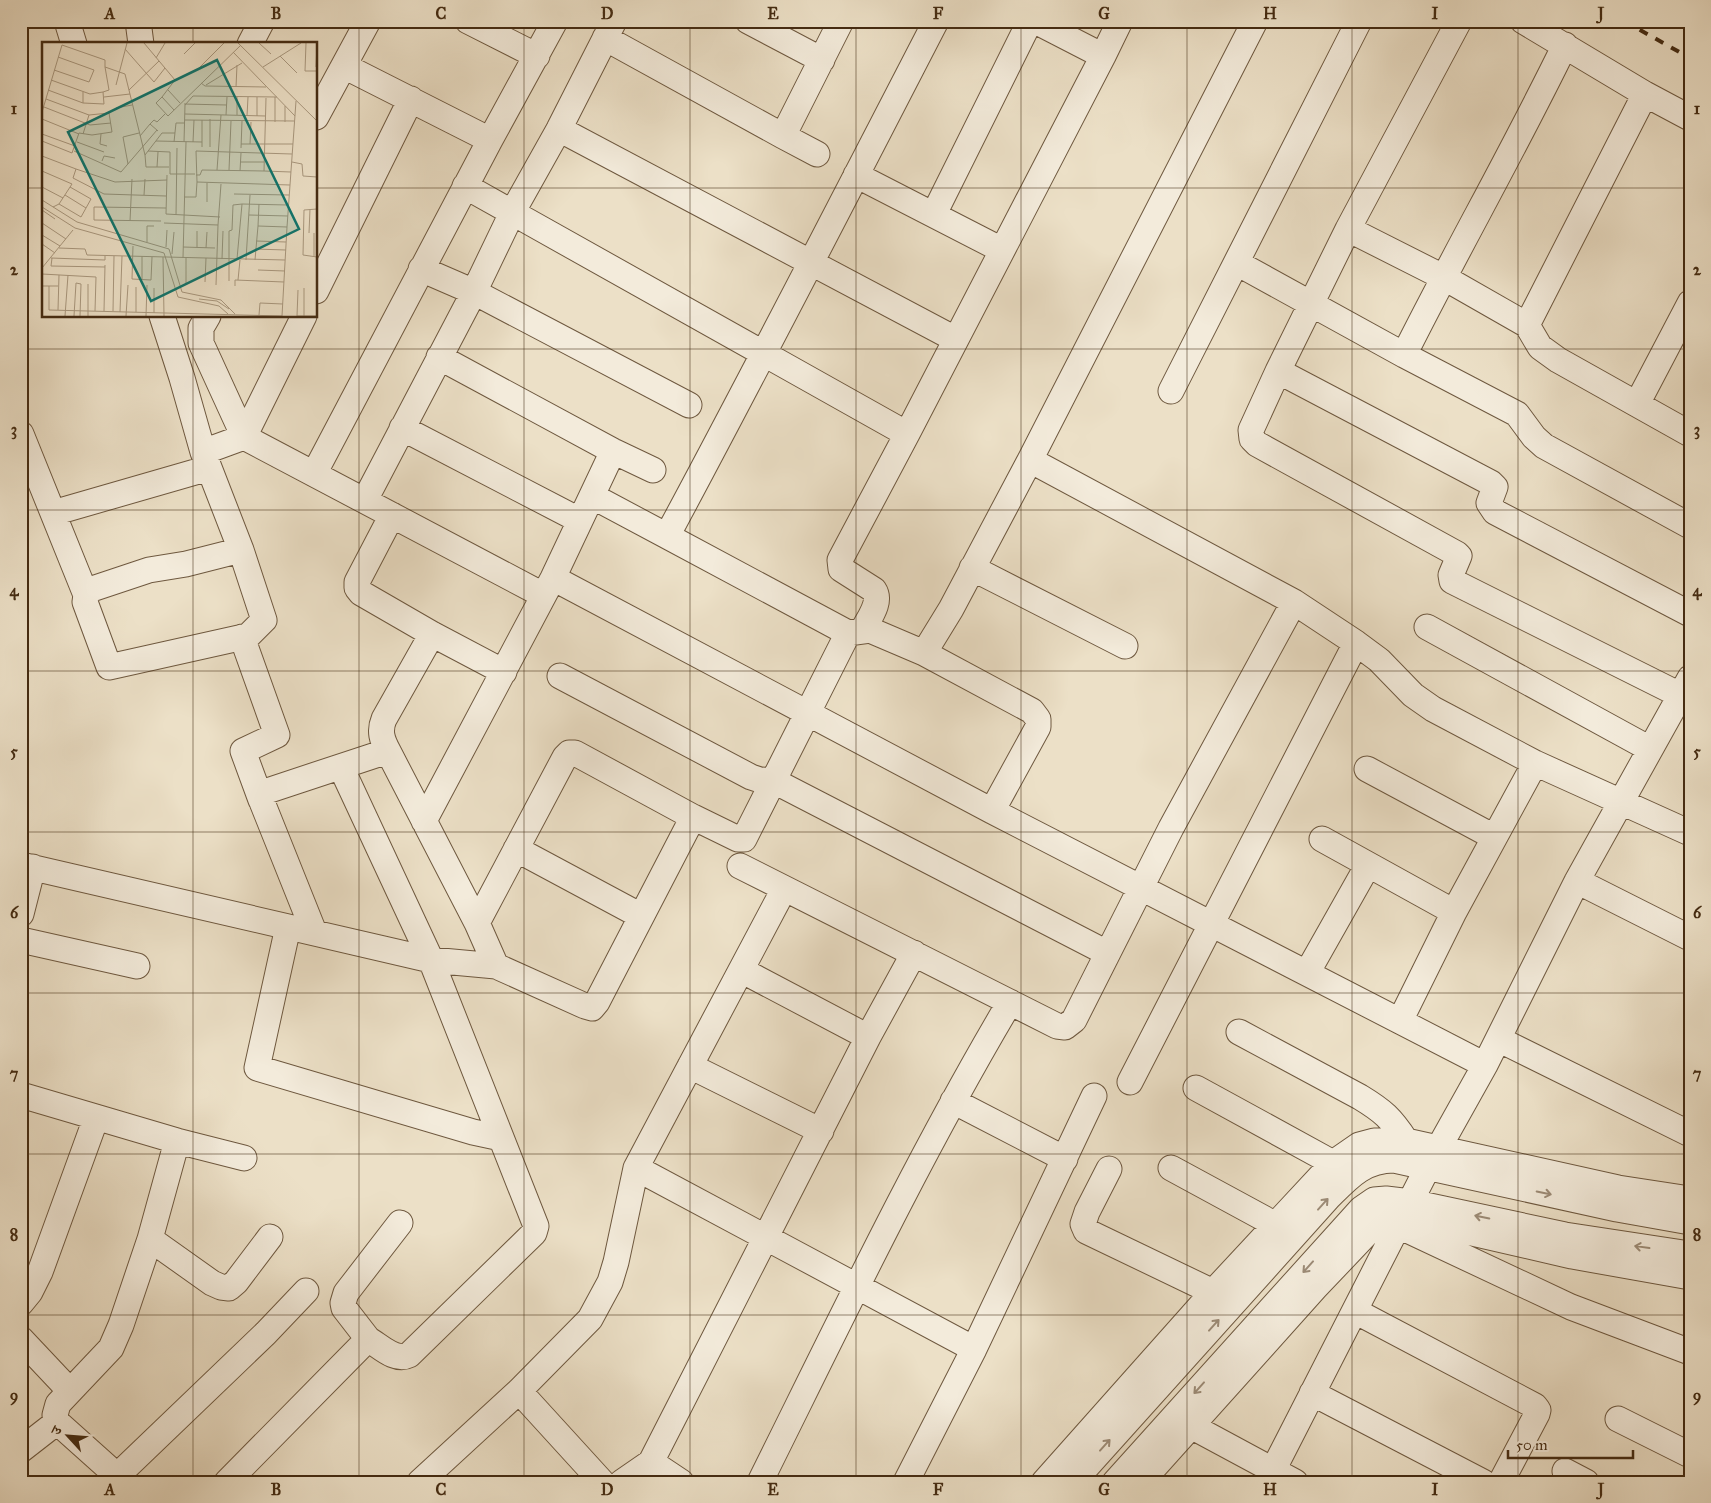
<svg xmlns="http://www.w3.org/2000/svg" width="1711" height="1503" viewBox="0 0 1711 1503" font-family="'IM FELL Great Primer','Noto Serif Devanagari',serif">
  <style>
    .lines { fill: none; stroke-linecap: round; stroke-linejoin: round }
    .minor-casing { stroke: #6e583f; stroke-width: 27 }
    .minor { stroke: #f3ebdb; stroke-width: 25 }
    .rail { stroke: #442b12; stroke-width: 4; stroke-dasharray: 9 9; stroke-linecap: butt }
    .oneway { stroke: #9c8b76 }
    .grid { fill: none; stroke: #442b12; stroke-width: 1; stroke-opacity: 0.55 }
    .inset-road { fill: none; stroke: #a9987f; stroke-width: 1 }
    .view { fill: #0f766e; fill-opacity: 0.15; stroke: #0f766e; stroke-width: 2.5 }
    .inset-edge { fill: none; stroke: #442b12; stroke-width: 2.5 }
    .neatline { fill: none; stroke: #442b12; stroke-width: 2 }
    .grid-label { font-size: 16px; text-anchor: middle; font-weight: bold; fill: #442b12 }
  </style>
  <rect width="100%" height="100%" fill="#ece0c7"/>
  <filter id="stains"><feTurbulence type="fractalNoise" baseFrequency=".004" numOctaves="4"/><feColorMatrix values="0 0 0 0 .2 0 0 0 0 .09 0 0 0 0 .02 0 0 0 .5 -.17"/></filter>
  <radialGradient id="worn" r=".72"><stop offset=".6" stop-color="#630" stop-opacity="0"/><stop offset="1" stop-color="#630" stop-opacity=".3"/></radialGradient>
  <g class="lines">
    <!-- minor casing -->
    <g class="minor-casing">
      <path id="minor" d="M67 21 74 44
        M138 21 141 44
        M468 21 537 56
        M748 21 822 60
        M1035 21 1103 56 1120 21
        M1459 21 1348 229 1278 371 1491 483 1495 487 1489 503 1495 512 1690 614
        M605 38 783 136 817 154
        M250 44 262 21
        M344 66 490 140
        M1645 94 1690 118
        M316 117 368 21
        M559 129 955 339
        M783 136 841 21
        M856 175 1002 250
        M465 186 907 434
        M934 214 1030 21
        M1348 229 1443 277 1527 325 1645 94 1523 21
        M1237 263 1404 355 1517 414 1534 437 1544 446 1690 526
        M421 269 474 292 689 405
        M316 291 411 99
        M162 316 182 378 203 452 241 550 264 620 248 636 109 667 85 602 86 595 92 589 149 570 186 564 241 550
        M208 316 201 328V343L244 437 543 595
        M1527 325 1540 347 1558 360 1690 434
        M1404 355C1456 251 1514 150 1565 45
        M439 357 613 451 653 470
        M1278 371 1251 430 1252 439 1257 444 1457 554 1459 556 1451 575 1452 581 1690 700
        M1171 391 1359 21
        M1637 404 1690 303
        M402 428 579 520
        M21 434 86 595
        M203 452 244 437 304 316
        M1030 460 1294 602 1356 643 1130 1082
        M314 474 490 140 555 21
        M592 496 667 536
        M365 500 474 292 512 213 559 129 614 21
        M53 513 209 468
        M392 515 357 582V588L361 593 432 634 504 672
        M972 568 1125 646
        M553 578 992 811 1485 1065
        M1427 627 1650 749
        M863 630C869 618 882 602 874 590L841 569 840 560 907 434 1103 56
        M242 637 277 735 243 751 261 800
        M1356 643 1379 660 1413 695 1433 709 1535 763 1690 833
        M924 653 870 630 848 633 667 536C759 365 847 193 936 21
        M560 676 751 777 760 780 774 781 1107 953
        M1367 769 1494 837
        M992 811 1038 727V719L1032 711 924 653 951 609 1030 460 1255 21
        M424 821 553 578 613 451
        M1322 839 1454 912
        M516 849 641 916
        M21 865 431 960 496 966 477 923 388 751C382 740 379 731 384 719L432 634
        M740 866 1057 1026 1065 1027 1074 1020 1171 828 1294 602
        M1577 881 1690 938
        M21 914 33 867
        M477 923 565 757 569 753H575L693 817 738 839H744L848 633
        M288 927 257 1068 473 1132 501 1138
        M314 932 260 797 264 792 388 751
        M21 940 137 966
        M496 966 585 1006 592 1008 597 1002 693 817
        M741 970 868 1037
        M1307 973 1368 865
        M1400 1021 1454 912 1535 763
        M1239 1032 1360 1097C1383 1111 1391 1118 1406 1141
        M1498 1039 1690 1134
        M690 1066 821 1131
        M1196 1088 1333 1163
        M21 1095 177 1141 150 1239 121 1325 111 1348 58 1404 55 1415 57 1422 124 1482
        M953 1101 1065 1159
        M177 1141 244 1158
        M636 1168 974 1349
        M1171 1168 1276 1225
        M1109 1169 1087 1212 1083 1224 1086 1231 1213 1292
        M1405 1229 1571 1307 1690 1352
        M150 1239 212 1283 221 1287 229 1288 236 1282 270 1237
        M21 1303 30 1292 40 1272 96 1118
        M1355 1311 1535 1406 1538 1410 1537 1414 1501 1482
        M21 1339 70 1391
        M368 1339 344 1308 343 1303 346 1293 400 1223
        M519 1391 602 1482
        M1312 1393 1483 1482
        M1618 1419 1690 1455
        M1191 1426 1295 1482
        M21 1450 57 1422
        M651 1462 681 1482
        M1565 1471 1586 1482
        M118 1475 266 1333 306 1291
        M227 1482 368 1339C380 1346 395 1362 409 1355L534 1233 536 1226 431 960 341 767
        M420 1482 519 1391 590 1319 610 1282 616 1262 636 1168 784 889
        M622 1482 651 1462 868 1037 914 953
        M760 1482C840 1321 918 1157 1010 1002
        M906 1482 974 1349 1094 1096
        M1044 1482 1213 1292 1333 1163 1359 1145 1374 1141H1406L1618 1188 1690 1199
        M1073 1482 1329 1197C1349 1177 1364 1160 1394 1160L1617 1209 1690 1222
        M1115 1482 1361 1209 1374 1200 1386 1199 1411 1202 1565 1235 1690 1254
        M1141 1482 1315 1288 1373 1227 1386 1217 1394 1215 1572 1256 1690 1277
        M1267 1482 1428 1167 1485 1065 1577 881 1690 678"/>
    </g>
    <!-- minor -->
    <use href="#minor" class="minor"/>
    <!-- rail -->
    <path class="rail" d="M1624 21 1690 58"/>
  </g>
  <!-- one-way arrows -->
  <defs><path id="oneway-shaft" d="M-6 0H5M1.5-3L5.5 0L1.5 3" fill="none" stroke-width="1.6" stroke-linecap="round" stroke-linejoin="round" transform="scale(1.25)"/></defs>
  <g class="oneway">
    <use href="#oneway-shaft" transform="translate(1544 1193) rotate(12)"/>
    <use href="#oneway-shaft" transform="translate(1323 1204) rotate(-48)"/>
    <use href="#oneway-shaft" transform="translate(1482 1217) rotate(-168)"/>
    <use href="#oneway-shaft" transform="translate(1642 1247) rotate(-172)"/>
    <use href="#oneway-shaft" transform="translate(1308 1267) rotate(132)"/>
    <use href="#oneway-shaft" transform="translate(1214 1325) rotate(-48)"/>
    <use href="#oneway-shaft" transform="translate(1199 1388) rotate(132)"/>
    <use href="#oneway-shaft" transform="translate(1105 1445) rotate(-48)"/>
  </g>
  <!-- grid -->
  <path class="grid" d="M193 21V44M359 21V1482M524 21V1482M690 21V1482M856 21V1482M1021 21V1482M1187 21V1482M1352 21V1482M1518 21V1482M21 188H44M316 188H1690M193 316V1482M21 349H1690M21 510H1690M21 671H1690M21 832H1690M21 993H1690M21 1154H1690M21 1315H1690"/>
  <!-- overview -->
  <g transform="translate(42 42)">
    <rect width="275" height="275" fill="#ece0c7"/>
    <path class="inset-road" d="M102 1 133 38 120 55M196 1 275 79M217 1 229 12M264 1 263 29H275M20 3 63 18V25L83 32 103 113 120 91H133M83 7 112 40 123 26M191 10 253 74M142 12 153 1M238 14 255 31M114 16 123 1M221 25 259 1M274 25 275 1M12 28 47 40 52 28 16 15M155 28 182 1M9 38 48 52 61 50 62 62 41 61V50M159 41 163 44 224 45M74 43 85 1M164 43 200 21M194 45 195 23M6 48 41 61M87 48 117 19M126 48 138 61M61 50 67 48 63 25M62 55 88 52M224 56 222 129 249 130M142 62 185 63M243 64V80M2 65 48 83 69 81M74 66 90 63M132 68 120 55 114 61 126 74 199 3M0 70 20 3M143 72 224 74M184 73 185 55M195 73V55M205 74 206 55M215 74V55M0 77 37 92M143 78 252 79M233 80V55M108 82 112 78 115 80 123 72M0 92 33 104M41 92 47 73M59 92 58 102 65 104M98 94 108 82 116 89M0 99 30 111 37 91 50 93 70 90 67 71 47 73 4 57M114 99 160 100M35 100 62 110M132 100 134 81H143M142 100 143 63 151 54 235 55M151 100 152 78M199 102H251M208 102 209 80M160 105V78M168 105V77M199 106 200 79M32 109 79 130 115 88M106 109 128 110V132H153M103 113 104 125H127M0 114 34 127 31 136 62 152 124 154M60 119 62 114 73 116M198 120H222M250 120 260 122 261 134 275 135M86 122 81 95 97 91M115 125 116 110M34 127 73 140 125 138M175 128 179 73M187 128 189 79M0 129 30 142 17 162 11 165M198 129 199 111M125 133 124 172 178 175M154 133H158L160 128 222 129M155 140 154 109 250 112M0 145 21 156M192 152 247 153M23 153 44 166 49 157 28 145M102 153 103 137M142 155H154L155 140 248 143M0 158 35 180 127 207 140 250 179 258 193 272M165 160V141M17 162 39 175 44 166M217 162 216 184 245 185 254 59M0 165 33 186 122 211 136 255 177 264 186 272M275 167 262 168 261 213 275 215M0 168 13 177M134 173 135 106M207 173 246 174M88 179 90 137M119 179 52 178V165L124 166M0 181 24 197M122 181 176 183 179 142M267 191 268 167M0 193 18 204M214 199 244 200M105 200V184H112M0 202 13 211M91 204 90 237 109 238 110 215M124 205 125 188M141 205 173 206M155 205V189M17 206 43 207 45 213 243 218M164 206 165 190M213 207 244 208M130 212 132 190M121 215 122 274M272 215V191M9 216 63 218V214M10 216 9 224 63 225M141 216 144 100M180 217 181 189M195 217 200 162 246 163M204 218 208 153M213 218 216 184M0 226 31 188M216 228 243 229M0 232 54 235 53 269M100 237V214M196 238 198 218M187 239V189L190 188 191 163 200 162M163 240 164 216M144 242V216M174 243 176 183M0 244H16M7 244V268L240 274M193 244V238L242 240M256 248 255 274H275M157 257 175 259 187 267M16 268 17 233M62 269 63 223M71 269 72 214M78 270 80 214M94 270V245M112 271V246M217 273 218 261 241 262M23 274 26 233M32 274 34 241 39 242 38 274M46 274V242M84 274 86 243M104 274 105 243M240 274 245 185M262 274V246"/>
    <path class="view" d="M175 18 257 187 109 259 26 90Z"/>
    <rect width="275" height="275" class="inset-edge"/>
  </g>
  <!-- margin -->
  <rect width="1711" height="1503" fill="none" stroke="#ece0c7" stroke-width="55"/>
  <!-- north arrow -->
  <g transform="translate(68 1436) rotate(296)" stroke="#f3ebdb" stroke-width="4" paint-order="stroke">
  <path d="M0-4L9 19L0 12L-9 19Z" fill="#442b12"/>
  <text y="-8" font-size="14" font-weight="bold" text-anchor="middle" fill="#442b12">उ</text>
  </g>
  <!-- scale -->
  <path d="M1508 1450v8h125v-8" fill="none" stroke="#442b12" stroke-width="2.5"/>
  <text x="1516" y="1450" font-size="15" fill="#442b12" stroke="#f3ebdb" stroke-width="4" paint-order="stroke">50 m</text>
  <rect x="28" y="28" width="1656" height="1448" class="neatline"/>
  <g class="grid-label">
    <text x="110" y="19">A</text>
    <text x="276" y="19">B</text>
    <text x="441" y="19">C</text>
    <text x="607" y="19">D</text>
    <text x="773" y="19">E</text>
    <text x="938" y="19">F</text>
    <text x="1104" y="19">G</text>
    <text x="1270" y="19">H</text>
    <text x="1435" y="19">I</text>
    <text x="1601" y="19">J</text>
    <text x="14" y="114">1</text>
    <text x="1697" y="114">1</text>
    <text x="14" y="275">2</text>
    <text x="1697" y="275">2</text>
    <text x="14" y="435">3</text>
    <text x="1697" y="435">3</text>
    <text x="14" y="596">4</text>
    <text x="1697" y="596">4</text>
    <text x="14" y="757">5</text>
    <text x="1697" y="757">5</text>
    <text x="14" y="918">6</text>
    <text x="1697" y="918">6</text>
    <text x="14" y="1079">7</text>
    <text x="1697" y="1079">7</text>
    <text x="14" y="1240">8</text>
    <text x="1697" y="1240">8</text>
    <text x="14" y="1401">9</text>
    <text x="1697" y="1401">9</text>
    <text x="110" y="1495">A</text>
    <text x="276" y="1495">B</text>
    <text x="441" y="1495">C</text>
    <text x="607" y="1495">D</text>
    <text x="773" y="1495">E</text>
    <text x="938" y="1495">F</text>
    <text x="1104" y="1495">G</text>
    <text x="1270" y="1495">H</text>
    <text x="1435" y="1495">I</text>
    <text x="1601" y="1495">J</text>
  </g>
  <rect width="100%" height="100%" filter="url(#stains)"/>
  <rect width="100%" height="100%" fill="url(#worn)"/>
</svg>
